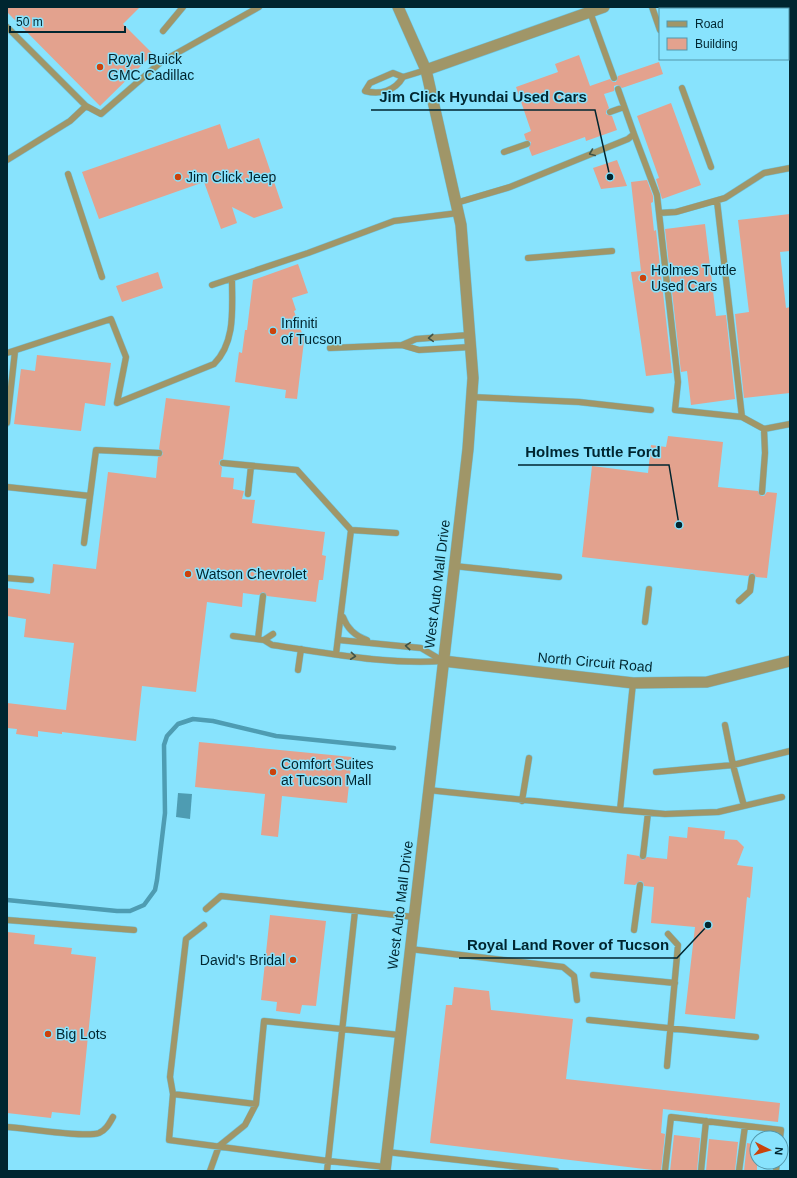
<svg xmlns="http://www.w3.org/2000/svg" width="797" height="1178" viewBox="0 0 797 1178" font-family="Arial,sans-serif">
  <style>
    .water { fill: #4e9cb2 }
    .lines { fill: none; stroke-linecap: round; stroke-linejoin: round }
    .stream { stroke: #4e9cb2; stroke-width: 4.5 }
    .building { fill: #e3a28e }
    .service-casing { stroke: #70c1d8; stroke-width: 7 }
    .minor-casing { stroke: #70c1d8; stroke-width: 12 }
    .tertiary-casing { stroke: #70c1d8; stroke-width: 12 }
    .service { stroke: #a09668; stroke-width: 6 }
    .minor { stroke: #a09668; stroke-width: 11 }
    .tertiary { stroke: #a09668; stroke-width: 11 }
    .oneway { stroke: #405346 }
    .poi-dot { fill: #ca430c; stroke: #88e3fd; stroke-width: 1.5 }
    .labels { text-anchor: middle; stroke-width: 3; stroke-linejoin: round; paint-order: stroke }
    .poi-label { font-size: 14px; fill: #002630; stroke: #88e3fd; text-anchor: start }
    .street-label { font-size: 14px; fill: #002630; stroke: #88e3fd }
    .leader { fill: none; stroke: #002630; stroke-width: 1.5 }
    .callout-dot { fill: #002630; stroke: #88e3fd; stroke-width: 1.5 }
    .callout-label { font-size: 15px; text-anchor: middle; font-weight: bold; fill: #002630; stroke: #88e3fd; stroke-width: 3; stroke-linejoin: round; paint-order: stroke }
  </style>
  <rect width="100%" height="100%" fill="#88e3fd"/>
  <!-- water -->
  <path class="water" d="M178 793 192 794 190 819 176 817Z"/>
  <g class="lines">
    <!-- stream -->
    <path class="stream" d="M7 900 117 911H130L144 905 155 890 157 880 165 813 164 745 167 736 178 724 193 719 213 721 276 736 394 748"/>
  </g>
  <!-- building -->
  <path class="building" d="M7 7H140L123 24 153 54 100 106 7 12Z
    M579 55 590 86 610 79 613 82H616L618 76 659 62 663 74 622 88 617 85 614 86V91L604 94 609 108 606 111V114L612 116 617 130 586 141 585 137 532 156 529 148 531 142 526 140 524 134 531 131 516 87 558 72 555 64Z
    M671 103 701 185 662 199 656 179 659 178 637 116Z
    M220 124 228 149 259 138 283 208 254 218 232 207 237 223 221 229 204 182 99 219 82 172Z
    M617 160 627 186 601 189 593 168Z
    M647 180 653 196V202L651 203 654 231 656 230 672 373 646 376 631 272 641 271 631 182Z
    M790 214V251L780 252 786 308 790 307V393L744 398 735 314 749 312 738 220Z
    M705 224 716 316 726 315 735 399 691 405 687 371 681 372 665 229Z
    M298 264 308 293 292 298 296 310 294 311 302 333H305L297 399 285 398 286 390 235 382 239 352 242 353 245 330H247L253 280Z
    M158 272 163 288 122 302 116 286Z
    M37 355 111 363 105 406 85 403 81 431 14 424 21 369 35 371Z
    M166 398 230 406 223 459 220 460 219 464 222 467 221 477 234 478 233 489 244 491 242 499 255 500 252 523 325 532 322 555 326 556 323 580H319L316 602 267 596 263 592 259 595 243 593 242 607 207 602 196 692 142 686 136 741 62 732V734L38 731V737L16 734 17 729 7 728V703L66 710 74 643 24 637 26 619 7 616V588L50 594 53 564 96 569 108 472 156 478 158 457 163 454 159 449Z
    M668 436 723 442 718 487 758 491 761 496H764L767 492 777 493 767 578 756 577 752 573 748 576 582 557 592 466 648 473 651 445 666 447Z
    M199 742 352 757 347 803 282 796 278 837 261 835 265 794 195 787Z
    M688 827 725 831 724 839 737 840 744 847 737 865 753 867 750 898 747 897 735 1019 685 1014 695 927 651 923 654 887 644 886 643 882 640 881 635 885 624 884 627 854 639 856 643 860 647 857 667 859 669 836 687 838Z
    M270 915 326 921 316 1006 302 1005 300 1014 276 1011 277 1002 261 1000Z
    M7 932 35 935 34 944 72 948 71 954 96 957 80 1115 52 1112 51 1118 7 1113Z
    M454 987 489 991 491 1010 573 1019 566 1079 780 1103 778 1122 663 1109 661 1133 665 1134 661 1171 430 1143 446 1005H452Z
    M674 1135 700 1138 697 1171H670Z
    M709 1139 738 1142 735 1171H706Z
    M747 1143 757 1145V1171H744Z"/>
  <g class="lines">
    <!-- service casing -->
    <g class="service-casing">
      <path id="service" d="M652 7 660 30
        M590 12 614 78
        M7 27 86 106 101 114 161 62 259 7
        M163 31 183 7
        M393 73 403 77C395 91 380 95 365 91L370 83Z
        M403 77 426 70
        M682 88 711 167
        M610 112 624 107
        M634 134 657 195 678 382 675 410 742 417
        M504 152 527 144
        M7 160 70 121 86 106
        M68 174 102 277
        M717 201 742 417 764 429 790 424
        M456 203 510 187 628 139 634 134 618 89
        M659 213 676 212 725 198 764 173 790 168
        M528 258 612 251
        M212 285 308 253 394 221 458 213
        M469 335 416 339 402 345 419 350 470 347
        M330 348 402 345
        M7 353 111 319 126 357 117 403 214 364C236 342 232 308 232 279
        M471 397 579 402 651 410
        M7 423 15 351
        M223 463 297 470 351 530 396 533
        M7 487 90 496
        M762 492 765 453 764 429
        M248 494 251 466
        M84 543 96 450 159 453
        M454 566 559 577
        M7 578 31 580
        M739 601 750 591 752 577
        M343 617C347 628 355 636 367 640
        M645 622 649 589
        M233 636 264 640 272 645C328 653 387 665 443 661
        M258 639 263 596
        M264 640 273 634
        M339 640 421 648 443 661
        M336 654 351 530
        M298 670 301 649
        M656 772 733 765 725 725
        M428 790 620 810 633 683
        M522 801 529 758
        M744 806 733 765 790 751
        M620 810 665 814 718 812 782 797
        M643 856 648 813
        M206 909 221 896 414 917
        M7 920 134 930
        M634 930 640 885
        M410 949 563 967 574 976 577 1000
        M593 975 675 983
        M589 1020 756 1037
        M667 1066 678 945 668 934
        M173 1094 170 1077 186 939 204 925
        M256 1104 173 1094 169 1140 328 1161 386 1167
        M7 1127C25 1128 85 1138 99 1133 106 1130 109 1124 113 1117
        M387 1152 556 1171
        M210 1171 219 1146 245 1125 256 1104 264 1021 400 1035
        M327 1171 355 911
        M665 1171 671 1117 781 1130 780 1138
        M701 1171 706 1121
        M739 1171 745 1126
        M776 1171 777 1162"/>
    </g>
    <!-- minor casing -->
    <g class="minor-casing">
      <path id="minor" d="M426 70 604 7
        M443 661 633 683 707 682 790 661"/>
    </g>
    <!-- tertiary casing -->
    <g class="tertiary-casing">
      <path id="tertiary" d="M385 1171 468 449 473 378 461 225 426 70 398 7"/>
    </g>
    <!-- service -->
    <use href="#service" class="service"/>
    <!-- minor -->
    <use href="#minor" class="minor"/>
    <!-- tertiary -->
    <use href="#tertiary" class="tertiary"/>
  </g>
  <!-- one-way arrows -->
  <defs><path id="oneway-chevron" d="M-2-3.5L2.5 0L-2 3.5" fill="none" stroke-width="1.6" stroke-linecap="round" stroke-linejoin="round"/></defs>
  <g class="oneway">
    <use href="#oneway-chevron" transform="translate(592 153) rotate(158)"/>
    <use href="#oneway-chevron" transform="translate(431 338) rotate(176)"/>
    <use href="#oneway-chevron" transform="translate(408 646) rotate(-175)"/>
    <use href="#oneway-chevron" transform="translate(353 656) rotate(6)"/>
  </g>
  <!-- markers -->
  <g class="poi-dot">
    <circle cx="100" cy="67" r="4"/>
    <circle cx="178" cy="177" r="4"/>
    <circle cx="643" cy="278" r="4"/>
    <circle cx="273" cy="331" r="4"/>
    <circle cx="188" cy="574" r="4"/>
    <circle cx="273" cy="772" r="4"/>
    <circle cx="293" cy="960" r="4"/>
    <circle cx="48" cy="1034" r="4"/>
  </g>
  <g class="labels">
    <!-- poi labels -->
    <g class="poi-label">
      <text x="108" y="64">Royal Buick<tspan x="108" dy="16">GMC Cadillac</tspan></text>
      <text x="186" y="182">Jim Click Jeep</text>
      <text x="651" y="275">Holmes Tuttle<tspan x="651" dy="16">Used Cars</tspan></text>
      <text x="281" y="328">Infiniti<tspan x="281" dy="16">of Tucson</tspan></text>
      <text x="196" y="579">Watson Chevrolet</text>
      <text x="281" y="769">Comfort Suites<tspan x="281" dy="16">at Tucson Mall</tspan></text>
      <text x="285" y="965" text-anchor="end">David's Bridal</text>
      <text x="56" y="1039">Big Lots</text>
    </g>
    <!-- street labels -->
    <g class="street-label">
      <text transform="translate(437 584) rotate(-83)" y="5">West Auto Mall Drive</text>
      <text transform="translate(595 662) rotate(5)" y="5">North Circuit Road</text>
      <text transform="translate(400 905) rotate(-83)" y="5">West Auto Mall Drive</text>
    </g>
  </g>
  <!-- callouts -->
  <path class="leader" d="M610 177L595 110H371M679 525L669 465H518M708 925L677 958H459"/>
  <g class="callout-dot">
    <circle cx="610" cy="177" r="4"/>
    <circle cx="679" cy="525" r="4"/>
    <circle cx="708" cy="925" r="4"/>
  </g>
  <g class="callout-label">
    <text x="483" y="102">Jim Click Hyundai Used Cars</text>
    <text x="593" y="457">Holmes Tuttle Ford</text>
    <text x="568" y="950">Royal Land Rover of Tucson</text>
  </g>
  <!-- border -->
  <rect width="797" height="1178" fill="none" stroke="#002630" stroke-width="16"/>
  <!-- legend -->
  <rect x="659" y="8" width="130" height="52" fill="#88e3fd" stroke="#5297ab"/>
  <rect x="667" y="21" width="20" height="6" fill="#a09668" stroke="#5297ab"/>
  <text x="695" y="28" font-size="12" fill="#002630">Road</text>
  <rect x="667" y="38" width="20" height="12" fill="#e3a28e" stroke="#5297ab"/>
  <text x="695" y="48" font-size="12" fill="#002630">Building</text>
  <!-- north arrow -->
  <g transform="translate(769 1150) rotate(96)"><circle r="19" fill="#88e3fd" stroke="#5297ab"/>
  <path d="M0-3L7 15L0 10L-7 15Z" fill="#ca430c"/>
  <text y="-6" font-size="11" font-weight="bold" text-anchor="middle" fill="#002630">N</text>
  </g>
  <!-- scale -->
  <path d="M10 26v6h115v-6" fill="none" stroke="#002630" stroke-width="2"/>
  <text x="16" y="26" font-size="12" fill="#002630" stroke="#88e3fd" stroke-width="3" paint-order="stroke">50 m</text>
</svg>
